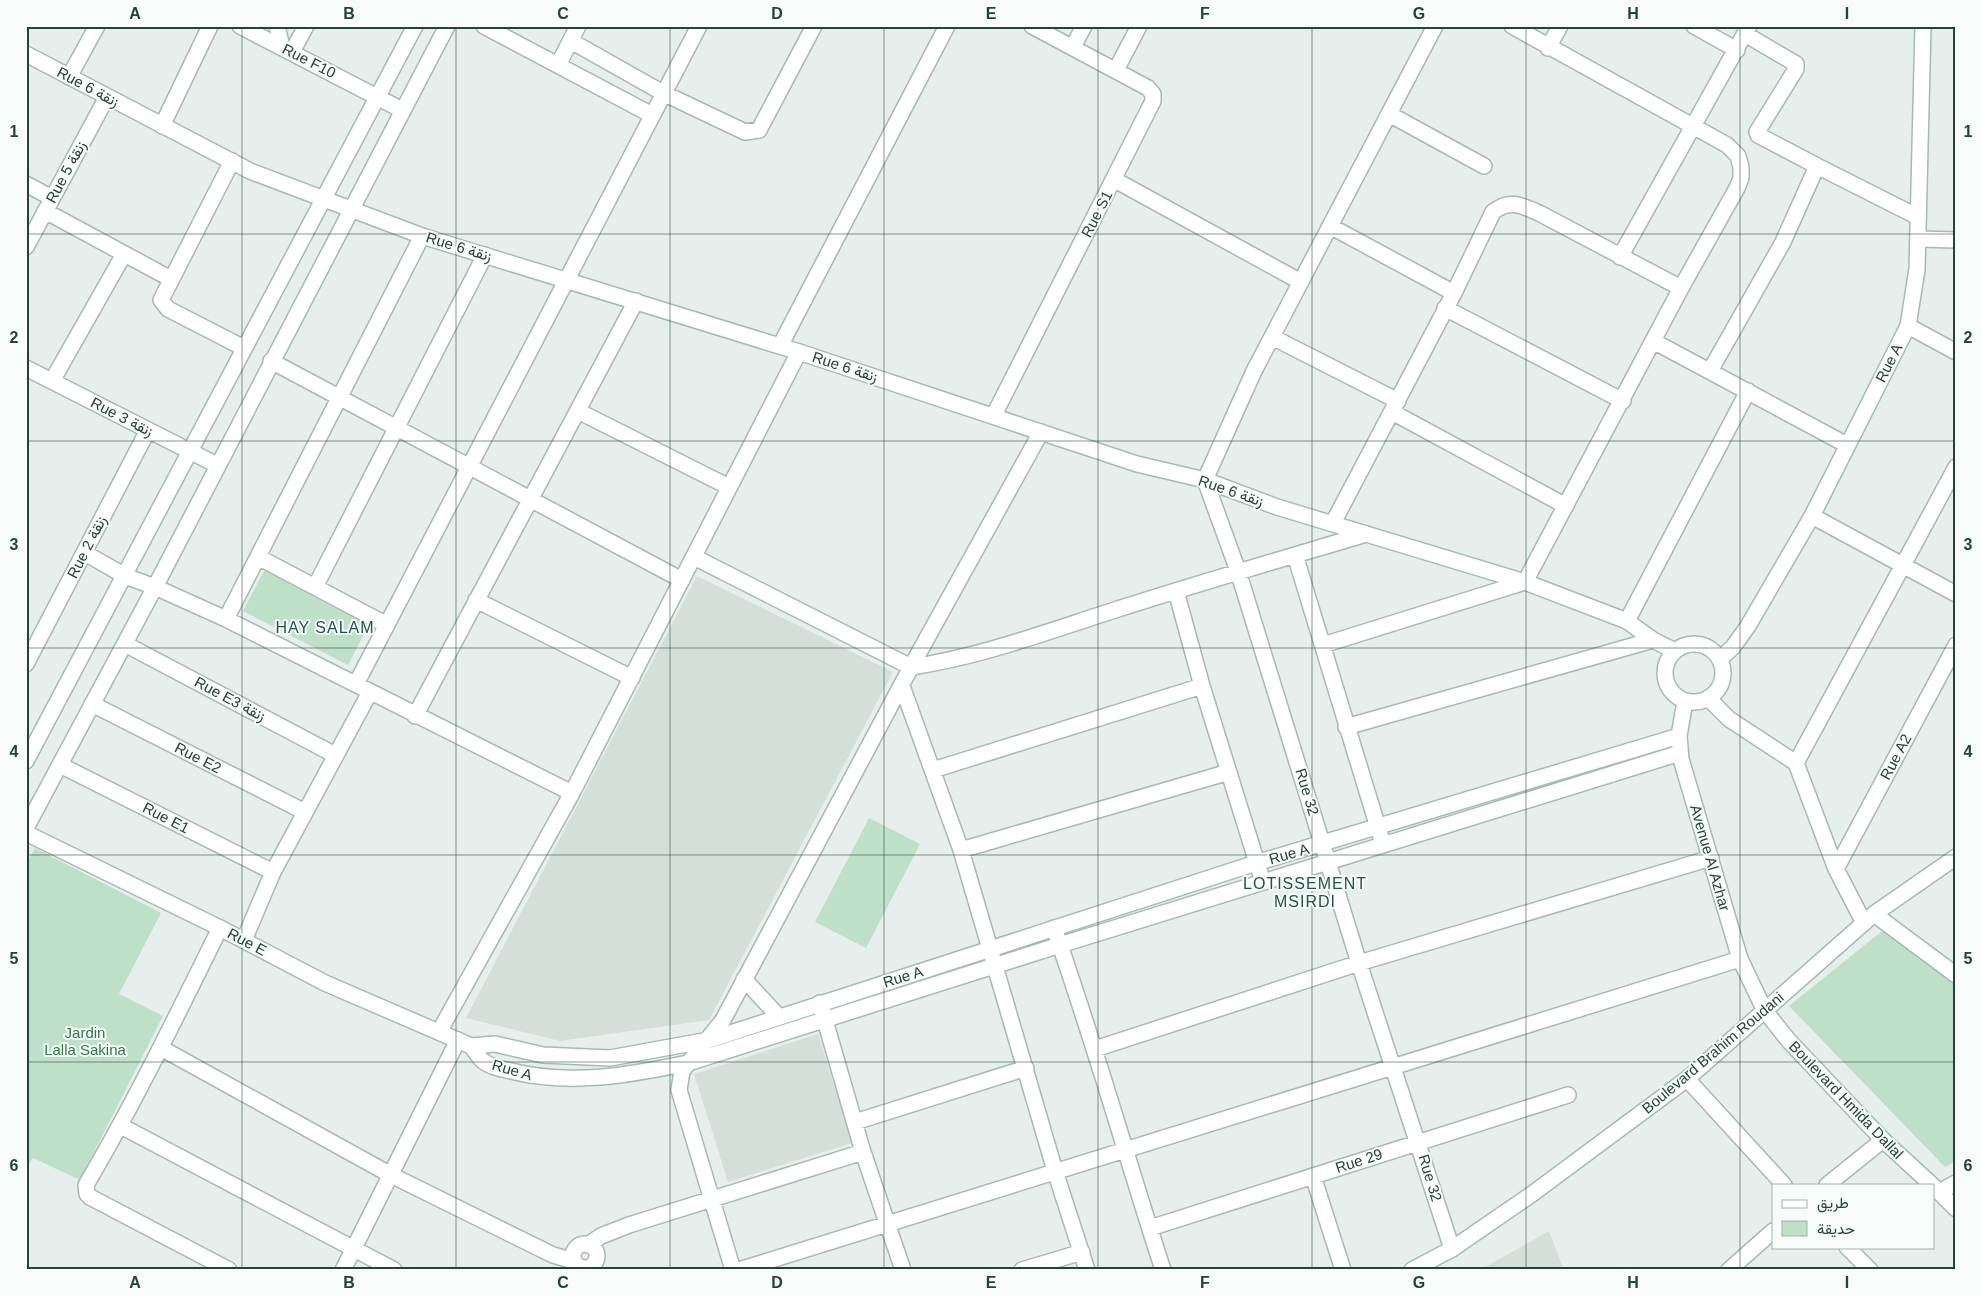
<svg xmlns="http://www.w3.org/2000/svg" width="1982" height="1296" viewBox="0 0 1982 1296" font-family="Arial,Vazirmatn,sans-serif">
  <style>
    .built { fill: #d4dfda }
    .green { fill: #bfe0c8 }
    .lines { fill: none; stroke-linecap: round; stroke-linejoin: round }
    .street-casing { stroke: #a8b8b2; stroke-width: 18 }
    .secondary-casing { stroke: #a4bbb3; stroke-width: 18 }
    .street { stroke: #fff; stroke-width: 15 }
    .secondary { stroke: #fff; stroke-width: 15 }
    .grid { fill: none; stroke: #24423a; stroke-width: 1; stroke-opacity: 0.55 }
    .labels { text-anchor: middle; stroke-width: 4; stroke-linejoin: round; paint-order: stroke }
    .street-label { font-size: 15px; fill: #24423a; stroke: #f7fbf9 }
    .park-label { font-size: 15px; fill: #2d7a4b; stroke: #f7fbf9 }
    .neighbourhood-label { font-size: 16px; letter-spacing: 1px; fill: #1f5548; stroke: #f7fbf9 }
    .neatline { fill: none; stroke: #24423a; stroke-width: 2 }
    .grid-label { font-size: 16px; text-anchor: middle; font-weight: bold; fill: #24423a }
  </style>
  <rect width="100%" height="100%" fill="#e6efeb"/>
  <!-- built -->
  <path class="built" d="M697 576 893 672 709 1020 560 1041 466 1018Z
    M818 1034 852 1143 728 1182 694 1074Z
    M1549 1231 1564 1270H1480Z"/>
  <!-- green -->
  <path class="green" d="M266 567 371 621 348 665 243 611Z
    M869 818 920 844 866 948 815 922Z
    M35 848 161 913 119 994 163 1016 80 1180 33 1158 26 1167V864Z
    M1887 927 1956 981V1161L1945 1167 1789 1006Z"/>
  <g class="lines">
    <!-- street casing -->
    <g class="street-casing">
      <path id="street" d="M240 26 402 110
        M277 26 282 47
        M484 26 652 115
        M1435 26 1254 371 1205 480 1238 571 1359 963 1452 1249
        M1512 26 1727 145 1738 156 1741 167V178L1737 188 1681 288
        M1694 26 1737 50
        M1745 34 1796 64V69L1757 132 1758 135 1817 166
        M571 41 663 93 745 132 759 130 814 26
        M1073 47 1084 26
        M1548 48 1560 26
        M292 52 306 26
        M558 65 578 26
        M1116 70 1139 26
        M69 77 97 26
        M1389 114 1484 166
        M162 126 210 26
        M232 161 161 300 168 309 244 348
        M1115 180 1301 282
        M26 184 52 198
        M45 211 171 279
        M1330 226 1454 293
        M1918 239 1956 240
        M26 247 107 97
        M1620 257 1749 26
        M1445 308 1623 401
        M1908 326 1956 352
        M1272 337 1398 401
        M1653 341 1847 445
        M780 346 947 26
        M271 361 682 580
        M26 368 217 465
        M1710 371 1783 242 1817 166 1918 217
        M52 381 124 254
        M578 411 729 487
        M1392 412 1566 506
        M994 415 1153 101V94L1148 88 1032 26
        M1812 516 1956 594
        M85 553 125 576 155 587 226 619 572 793
        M1295 555 1383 844
        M258 557 387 625
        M694 557 911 667C980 657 1049 631 1115 610 1199 583 1282 559 1366 534
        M315 587 485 255
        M1176 591 1202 686 1263 882
        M476 600 632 678
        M226 619 422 236
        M1627 621 1748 391
        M125 644 335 755
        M1323 645 1525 582 1681 288 1539 213C1521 205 1509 199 1493 212L1454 293 1333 523
        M26 664 148 430
        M356 684 699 26
        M902 686 961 850 1055 1171 1087 1270
        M1708 698 1729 719 1796 763 1836 869 1864 923
        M92 704 305 812
        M415 716 636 301
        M1346 727 1653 640
        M1796 763 1956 467
        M60 765 273 872
        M933 770 1202 686
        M961 850 1229 772
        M1836 869 1956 645
        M1874 914 1956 975
        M220 928C177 1015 135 1102 86 1185L87 1194 90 1197 229 1270
        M1054 928C1094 1041 1126 1156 1163 1270
        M244 940 273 872 370 692
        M820 1003 863 1152 903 1270
        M439 1032 572 793 799 352
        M161 1048 391 1175 553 1255 574 1261
        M1095 1049 1359 963 1711 858
        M1687 1079 1784 1185
        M855 1122 1026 1068
        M121 1126 394 1270
        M1313 1176 1343 1270
        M1827 1185 1883 1140
        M1939 1192 1956 1183
        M1150 1228 1568 1095
        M573 1256a12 12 0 1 1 24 0a12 12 0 1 1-24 0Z
        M588 1245 601 1236 629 1225 863 1152
        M1847 1247 1870 1270
        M343 1270 458 1040
        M733 1270 679 1090 682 1071 723 1020 911 667 1041 432
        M739 1270 1740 959
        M1022 1270 1082 1252
        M1729 1270 1773 1231"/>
    </g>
    <!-- secondary casing -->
    <g class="secondary-casing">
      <path id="secondary" d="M26 54 250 171 422 236 799 352 1137 464 1205 480 1277 507 1525 582 1627 621 1653 640 1675 651
        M1665 673a29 29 0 1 1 58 0a29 29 0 1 1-58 0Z
        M1720 659 1733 647 1748 626 1812 516 1908 326 1917 269 1923 26
        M1685 701 1679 736 1681 759 1740 959 1765 1011 1789 1041 1883 1140 1932 1185
        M26 761 415 26
        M26 828 155 587 447 26
        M26 833 220 928 325 983 471 1046 495 1044 543 1055 610 1058 709 1040 1256 863 1679 736
        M744 979 779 1017
        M471 1046C475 1050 478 1057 483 1061 490 1067 502 1069 511 1071 570 1086 630 1075 688 1063L1060 945 1680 753
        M1933 1186 1956 1209
        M1412 1270 1452 1249 1532 1194 1687 1079 1874 914 1956 857"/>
    </g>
    <!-- street -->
    <use href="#street" class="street"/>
    <!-- secondary -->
    <use href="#secondary" class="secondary"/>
  </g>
  <!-- grid -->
  <path class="grid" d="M242 26V1270M456 26V1270M670 26V1270M884 26V1270M1098 26V1270M1312 26V1270M1526 26V1270M1740 26V1270M26 234H1956M26 441H1956M26 648H1956M26 855H1956M26 1062H1956"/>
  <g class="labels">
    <!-- street labels -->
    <g class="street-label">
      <text transform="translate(309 61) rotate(27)" y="5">Rue F10</text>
      <text transform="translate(88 87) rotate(28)" y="5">Rue 6 زنقة</text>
      <text transform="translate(66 172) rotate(-62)" y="5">Rue 5 زنقة</text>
      <text transform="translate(1097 214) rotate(-63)" y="5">Rue S1</text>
      <text transform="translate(459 247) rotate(17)" y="5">Rue 6 زنقة</text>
      <text transform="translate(1889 363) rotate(-63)" y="5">Rue A</text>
      <text transform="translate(845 367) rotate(18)" y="5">Rue 6 زنقة</text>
      <text transform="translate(122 417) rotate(27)" y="5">Rue 3 زنقة</text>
      <text transform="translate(1231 491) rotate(19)" y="5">Rue 6 زنقة</text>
      <text transform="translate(87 547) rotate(-63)" y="5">Rue 2 زنقة</text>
      <text transform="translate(230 699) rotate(28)" y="5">Rue E3 زنقة</text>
      <text transform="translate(1896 757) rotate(-62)" y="5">Rue A2</text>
      <text transform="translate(198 758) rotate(27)" y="5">Rue E2</text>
      <text transform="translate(1307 792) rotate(73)" y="5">Rue 32</text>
      <text transform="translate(166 818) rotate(27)" y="5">Rue E1</text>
      <text transform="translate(1289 854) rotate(-16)" y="5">Rue A</text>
      <text transform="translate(1710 858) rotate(74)" y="5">Avenue Al Azhar</text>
      <text transform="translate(247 942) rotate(28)" y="5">Rue E</text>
      <text transform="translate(903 977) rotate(-17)" y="5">Rue A</text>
      <text transform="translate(1713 1053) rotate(-40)" y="5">Boulevard Brahim Roudani</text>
      <text transform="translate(512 1070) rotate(16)" y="5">Rue A</text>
      <text transform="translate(1846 1100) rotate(46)" y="5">Boulevard Hmida Dallal</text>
      <text transform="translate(1359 1161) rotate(-18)" y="5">Rue 29</text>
      <text transform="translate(1430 1178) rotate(73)" y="5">Rue 32</text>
    </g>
    <!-- park labels -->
    <g class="park-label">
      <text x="85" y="1038">Jardin<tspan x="85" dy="17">Lalla Sakina</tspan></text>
    </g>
    <!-- neighbourhood labels -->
    <g class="neighbourhood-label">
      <text x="325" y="633">HAY SALAM</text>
      <text x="1305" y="889">LOTISSEMENT<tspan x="1305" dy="18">MSIRDI</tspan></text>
    </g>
  </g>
  <!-- border -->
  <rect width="1982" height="1296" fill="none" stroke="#f7fbf9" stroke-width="55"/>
  <!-- legend -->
  <rect x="1772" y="1184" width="162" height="65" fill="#f7fbf9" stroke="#a3b1ad"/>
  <rect x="1782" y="1200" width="25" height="8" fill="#ffffff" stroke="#a3b1ad"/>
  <text x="1817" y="1208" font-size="15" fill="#24423a">طريق</text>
  <rect x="1782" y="1221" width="25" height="15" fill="#bfe0c8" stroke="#a3b1ad"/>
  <text x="1817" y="1234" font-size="15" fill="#24423a">حديقة</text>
  <rect x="28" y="28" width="1926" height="1240" class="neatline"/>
  <g class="grid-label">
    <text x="135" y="19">A</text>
    <text x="349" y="19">B</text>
    <text x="563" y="19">C</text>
    <text x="777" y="19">D</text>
    <text x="991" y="19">E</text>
    <text x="1205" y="19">F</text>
    <text x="1419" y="19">G</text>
    <text x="1633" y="19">H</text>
    <text x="1847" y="19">I</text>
    <text x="14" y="137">1</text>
    <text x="1968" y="137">1</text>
    <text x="14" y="343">2</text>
    <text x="1968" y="343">2</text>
    <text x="14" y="550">3</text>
    <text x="1968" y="550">3</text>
    <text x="14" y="757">4</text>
    <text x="1968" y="757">4</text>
    <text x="14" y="964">5</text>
    <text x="1968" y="964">5</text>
    <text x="14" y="1171">6</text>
    <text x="1968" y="1171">6</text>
    <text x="135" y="1288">A</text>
    <text x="349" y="1288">B</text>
    <text x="563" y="1288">C</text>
    <text x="777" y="1288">D</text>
    <text x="991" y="1288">E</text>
    <text x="1205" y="1288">F</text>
    <text x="1419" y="1288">G</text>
    <text x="1633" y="1288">H</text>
    <text x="1847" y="1288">I</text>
  </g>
</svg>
